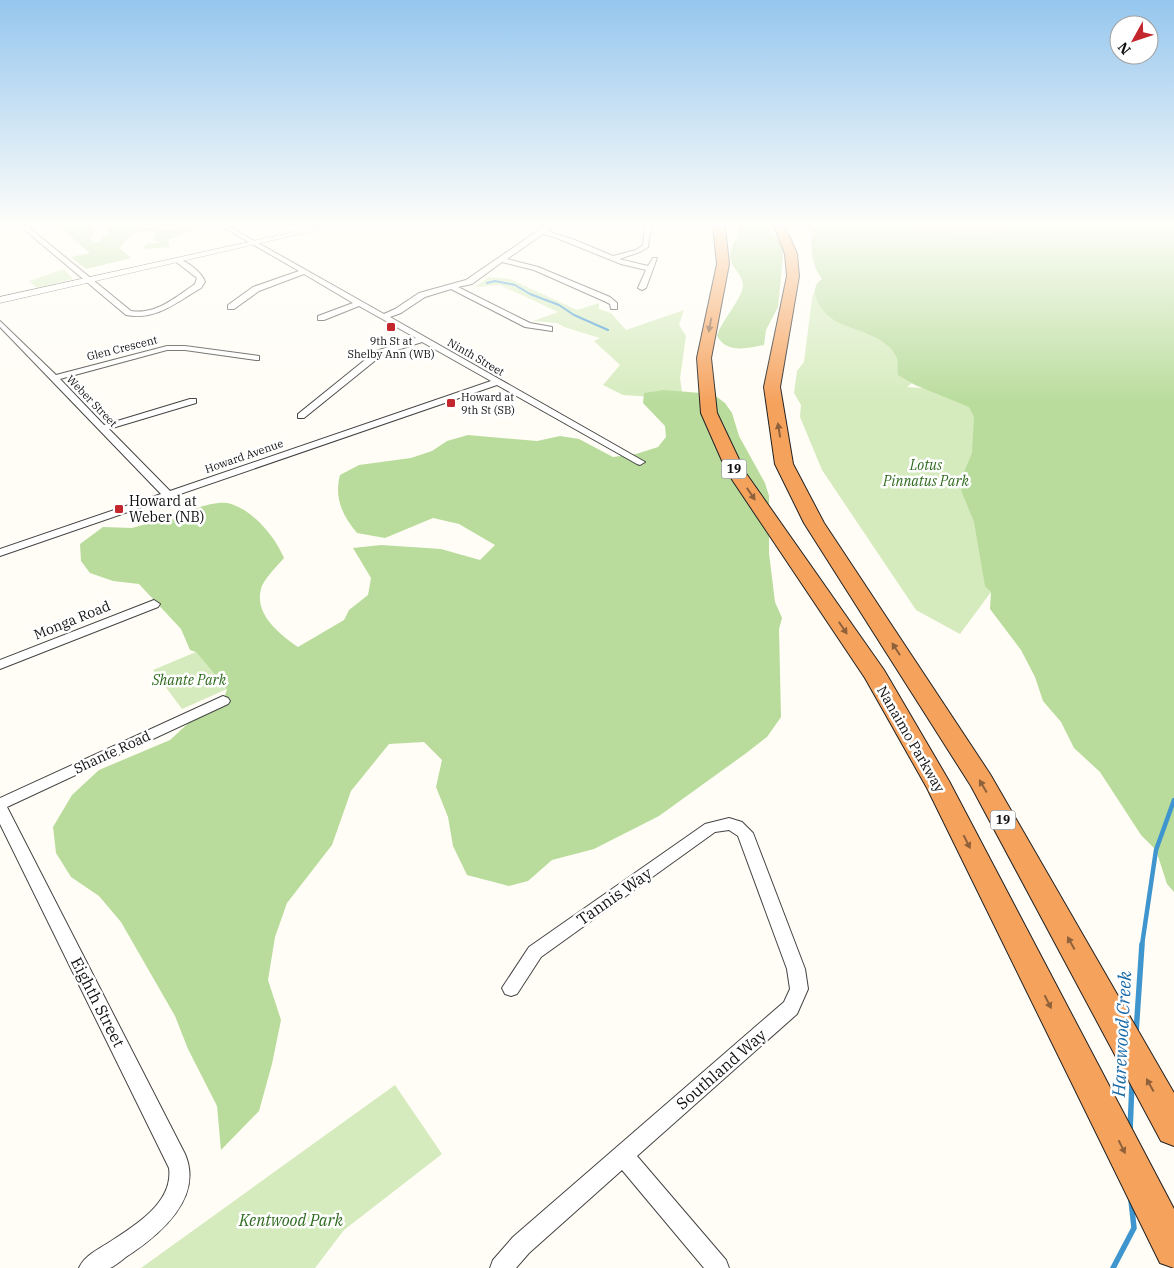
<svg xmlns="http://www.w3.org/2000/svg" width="1174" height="1268" viewBox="0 0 1174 1268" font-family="'IBM Plex Serif',serif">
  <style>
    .green { fill: #d5ebbd }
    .forest { fill: #b9dc9c }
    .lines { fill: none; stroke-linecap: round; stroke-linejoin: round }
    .stream-far2 { stroke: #3f96cf; stroke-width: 2 }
    .stream-far1 { stroke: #3f96cf; stroke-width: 4.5 }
    .stream { stroke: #3f96cf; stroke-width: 5.5 }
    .minor-casing { stroke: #444; stroke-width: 2 }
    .tertiary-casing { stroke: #444; stroke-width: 1 }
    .motorway-casing { stroke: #222; stroke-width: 2 }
    .minor { fill: #fff; fill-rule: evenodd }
    .tertiary { fill: #fff; fill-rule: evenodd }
    .motorway { fill: #f5a25d; fill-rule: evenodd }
    .oneway { fill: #8e613b }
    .poi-dot { fill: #c4262e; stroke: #fff; stroke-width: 2 }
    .labels { text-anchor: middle; stroke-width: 5; stroke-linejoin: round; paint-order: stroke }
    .far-poi-label { font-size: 11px; fill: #111; stroke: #fff }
    .far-street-label { font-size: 11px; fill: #111; stroke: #fff }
    .shield { fill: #fff; stroke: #585858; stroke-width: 1 }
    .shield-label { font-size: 12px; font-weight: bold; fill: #111 }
    .park-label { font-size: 14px; font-style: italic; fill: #2f6b1f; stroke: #fff }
    .poi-label { font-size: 14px; fill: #111; stroke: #fff; text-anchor: start }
    .street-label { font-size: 14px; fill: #111; stroke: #fff }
    .near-street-label { font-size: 16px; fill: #111; stroke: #fff }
    .near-park-label { font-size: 16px; font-style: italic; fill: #2f6b1f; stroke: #fff }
    .near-water-label { font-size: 18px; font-style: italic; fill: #1768a6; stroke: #fff }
  </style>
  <rect width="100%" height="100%" fill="#fffdf5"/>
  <!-- green -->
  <path class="green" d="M881 226H1014L1027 237 951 238Z
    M836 268 940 361 907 387 1036 396 991 592 960 634 916 610 822 470 800 417 801 405 794 393 797 371 804 362 812 298 817 283Z
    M64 269 73 279 37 288 29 281Z
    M489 277 510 279 577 310 599 303V309L611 313 626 330 684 310 679 325 686 336 680 378 683 399 623 395 603 385 620 365 594 341 600 338 564 327 557 323 533 321 558 312 500 285 475 287Z
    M196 652 227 689 182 709 153 670Z
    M395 1085 442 1154 344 1230 315 1268H141Z"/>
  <!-- forest -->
  <path class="forest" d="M58 226H96L90 239 97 243 107 234 109 226H154L167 232 181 226H201L168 240 170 247 142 249 148 243H159L153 238 157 233C141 227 129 234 120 248L131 258 86 269 71 257 90 253Z
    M737 226H767L782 246 783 257 778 307 766 330 764 345C747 348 727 354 717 336 721 321 743 298 743 285 742 272 729 267 730 254 731 244 741 236 737 226Z
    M805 226C833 226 862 223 890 226 912 228 998 244 1011 226H1174V892L1167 884 1156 850 1141 835 1100 772 1074 748 1061 722 1043 701 1035 677 1021 650 990 609 991 592 985 586 974 522 961 490 962 477 972 453 974 417 969 407 915 385 898 375C897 370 899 361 896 356 884 334 853 331 834 320 821 312 806 290 822 279 811 264 811 250 812 232Z
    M664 390 713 394 725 403 732 413 739 436 765 483 769 496V553L775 602 782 618 779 629 781 717 767 737 745 754 659 816 594 849 552 860 528 881 509 886 467 875 453 846 448 817 436 787 442 760 424 742 389 744 351 791 332 845 287 903 275 937 268 980 281 1020 272 1064 259 1111 221 1150 217 1106 188 1049 175 1016 121 922 99 896 71 877 56 853 53 827 72 795 99 770 170 740 195 717 223 701 227 689 196 652 190 650 181 629 139 584 113 581 90 573 81 561 80 544 103 527 132 528 160 520 167 524C175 516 186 511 197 508 206 505 218 502 227 503 252 508 275 537 284 558 278 565 263 580 261 589 254 615 281 635 298 647L344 620 349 610 368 595 371 578 353 548 381 545 441 549 480 560 495 545 459 524 433 518 385 538 357 533C342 515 334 498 340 475L359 465 411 458 432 451 447 441 468 435 537 441 560 436 579 439 613 457 636 454 658 447 666 437 665 426 643 403 644 393Z"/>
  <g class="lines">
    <!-- stream-far2 -->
    <path class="stream-far2" d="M487 283 495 281 515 285 530 294 559 305 574 315 608 330"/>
    <!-- stream-far1 -->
    <path class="stream-far1" d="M1142 945 1156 850 1174 800"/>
    <!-- stream -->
    <path class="stream" d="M1136 1033 1142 944
      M1130 1131 1132 1083
      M1113 1268 1134 1228 1131 1200"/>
    <!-- minor casing -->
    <g class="minor-casing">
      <path id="minor" d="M20 226H27L131 311C156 315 176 297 195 284L197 278 175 261V259C184 258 203 273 205 282L201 288C177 302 156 321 126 315Z
        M221 226H228L384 314 395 309 419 293 466 280 545 226H551L547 231 572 239 613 256 636 250 643 245 645 226H651L648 247 640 252 619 259 648 266 653 258H657L646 288 642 290 638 288 646 270 621 264 554 237 543 234 507 259 538 267 610 297 617 303V309H611L610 304 604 301 534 270 502 262 472 284 458 287 530 323 552 327V331L525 327 451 289 425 297 401 313 390 317 645 462 640 465 637 464 497 385 0 556V549L161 494 0 327V321L56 375 167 346H185L259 356V360H256L185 350H167L60 379 104 425 190 399H196V403L109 429 170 491 491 381 422 342 382 355 304 418H298V414L376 351 416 338 359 306 324 320H318V316L353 303 304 274 259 291 234 309H228V305L253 287 299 271Z
        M154 600 160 604 158 607 0 669V660Z
        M223 696 228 698 230 701 228 704 7 807 185 1154C203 1196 164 1231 132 1253 125 1257 117 1265 110 1268 101 1268 88 1268 79 1268 84 1256 97 1250 108 1243 133 1227 174 1203 169 1168L0 824V798Z
        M729 818 742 822 753 833 805 969 808 989 797 1014 637 1156 726 1260 729 1268H704L622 1170 529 1253 516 1268H490L493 1260 513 1237 784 1002 790 989 787 969 738 836 729 830 715 832 541 957 517 994 511 996 505 994 502 988 529 947 705 824Z"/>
    </g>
    <!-- tertiary casing -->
    <g class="tertiary-casing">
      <path id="tertiary" d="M321 226H334L0 303V297Z"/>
    </g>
    <!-- motorway casing -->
    <g class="motorway-casing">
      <path id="motorway" d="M713 226H725L729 264 711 358 717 413 745 472 884 670 949 781 1174 1209V1268L1160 1263 927 788 865 678 727 472 701 413 697 358 717 264Z
        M774 226H785L797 254 799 276 780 387 793 464 824 523 990 774 1174 1093V1146L1161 1141 971 786 804 523 775 464 764 387 787 276 785 254Z"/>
    </g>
    <!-- minor -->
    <use href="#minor" class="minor"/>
    <!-- tertiary -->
    <use href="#tertiary" class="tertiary"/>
    <!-- motorway -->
    <use href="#motorway" class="motorway"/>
  </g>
  <!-- one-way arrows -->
  <defs><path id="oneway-solid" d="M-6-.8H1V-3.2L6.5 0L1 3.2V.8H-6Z" transform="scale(1.25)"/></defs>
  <g class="oneway">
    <use href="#oneway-solid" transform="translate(710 325) rotate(101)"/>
    <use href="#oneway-solid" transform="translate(779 430) rotate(-99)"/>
    <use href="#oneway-solid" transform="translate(751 494) rotate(56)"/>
    <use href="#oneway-solid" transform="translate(843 628) rotate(56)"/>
    <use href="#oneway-solid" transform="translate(896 649) rotate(-123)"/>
    <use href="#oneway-solid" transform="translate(983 786) rotate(-120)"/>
    <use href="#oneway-solid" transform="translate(967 842) rotate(63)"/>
    <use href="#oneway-solid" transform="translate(1071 943) rotate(-119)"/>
    <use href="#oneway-solid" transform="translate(1048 1002) rotate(63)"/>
    <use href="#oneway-solid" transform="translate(1150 1085) rotate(-119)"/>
    <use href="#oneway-solid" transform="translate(1122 1147) rotate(63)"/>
  </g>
  <!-- sky -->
  <linearGradient id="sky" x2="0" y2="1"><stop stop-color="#95c6ee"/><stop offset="0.56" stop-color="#fffefa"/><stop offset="1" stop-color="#fffefa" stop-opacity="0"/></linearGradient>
  <rect width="1174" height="403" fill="url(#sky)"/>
  <!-- markers -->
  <g class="poi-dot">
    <rect x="386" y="322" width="10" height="10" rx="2.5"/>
    <rect x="446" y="398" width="10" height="10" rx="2.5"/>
    <rect x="114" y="504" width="10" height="10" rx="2.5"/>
  </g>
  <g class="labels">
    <!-- far-poi labels -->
    <g class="far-poi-label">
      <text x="391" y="345">9th St at<tspan x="391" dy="13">Shelby Ann (WB)</tspan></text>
      <text x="461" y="401" text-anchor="start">Howard at<tspan x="461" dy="13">9th St (SB)</tspan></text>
    </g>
    <!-- far-street labels -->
    <g class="far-street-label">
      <text transform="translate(122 348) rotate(-14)" y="4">Glen Crescent</text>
      <text transform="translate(476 357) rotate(30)" y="4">Ninth Street</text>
      <text transform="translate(92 401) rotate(46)" y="4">Weber Street</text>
      <text transform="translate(244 456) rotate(-19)" y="4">Howard Avenue</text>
    </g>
    <!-- shield labels -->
    <g class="shield">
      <rect x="721.5" y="459.5" width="25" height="19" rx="4"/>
      <rect x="990.5" y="810.5" width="25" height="19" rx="4"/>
    </g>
    <g class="shield-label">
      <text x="734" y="473">19</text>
      <text x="1003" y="824">19</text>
    </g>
    <!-- park labels -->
    <g class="park-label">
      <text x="926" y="470">Lotus<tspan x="926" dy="16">Pinnatus Park</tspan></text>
      <text x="189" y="685">Shante Park</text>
    </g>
    <!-- poi labels -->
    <g class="poi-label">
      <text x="129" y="506">Howard at<tspan x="129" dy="16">Weber (NB)</tspan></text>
    </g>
    <!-- street labels -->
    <g class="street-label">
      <text transform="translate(72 620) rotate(-22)" y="5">Monga Road</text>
      <text transform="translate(911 739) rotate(60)" y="5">Nanaimo Parkway</text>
      <text transform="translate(112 752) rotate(-25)" y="5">Shante Road</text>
    </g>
    <!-- near-street labels -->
    <g class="near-street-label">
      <text transform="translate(614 896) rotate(-35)" y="6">Tannis Way</text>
      <text transform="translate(98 1002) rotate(63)" y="6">Eighth Street</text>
      <text transform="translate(721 1069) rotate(-41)" y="6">Southland Way</text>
    </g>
    <!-- near-park labels -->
    <g class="near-park-label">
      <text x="291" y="1226">Kentwood Park</text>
    </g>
    <!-- near-water labels -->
    <g class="near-water-label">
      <text transform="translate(1122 1034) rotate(-87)" y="6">Harewood Creek</text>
    </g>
  </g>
  <!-- north arrow -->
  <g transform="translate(1134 40) rotate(230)"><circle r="24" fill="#ffffff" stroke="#a0a0a0"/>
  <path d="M0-4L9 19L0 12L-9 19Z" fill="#c4262e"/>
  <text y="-8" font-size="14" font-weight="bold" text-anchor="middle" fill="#111111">N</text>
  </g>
</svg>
